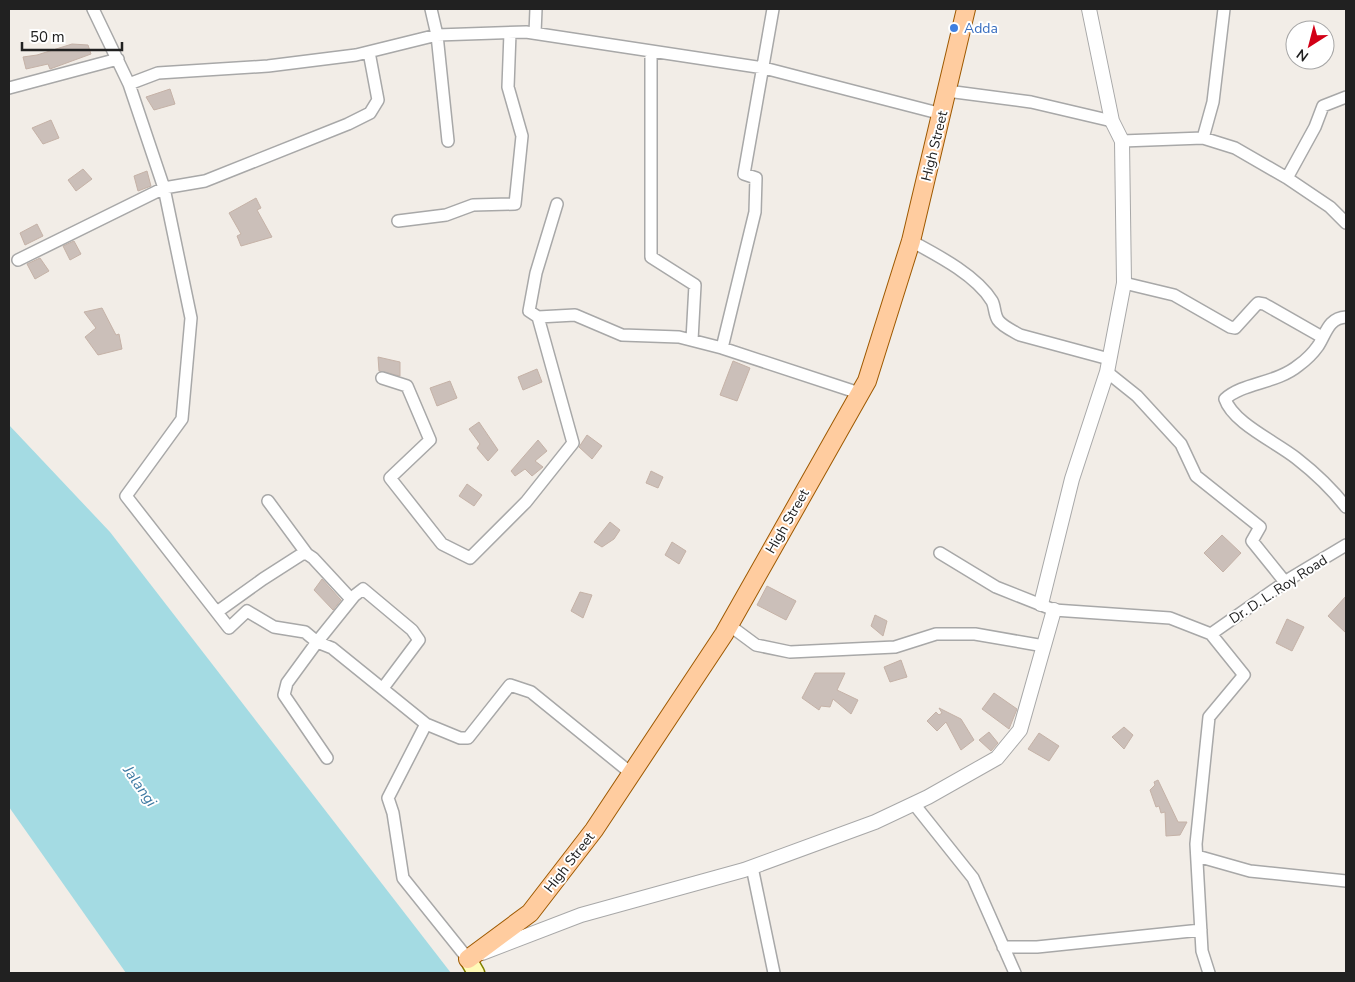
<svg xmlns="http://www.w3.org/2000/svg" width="1355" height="982" viewBox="0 0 1355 982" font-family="'Nunito Sans',sans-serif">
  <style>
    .water { fill: #a4dbe3 }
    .building { fill: #cbbfb9; stroke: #c5b2a7 }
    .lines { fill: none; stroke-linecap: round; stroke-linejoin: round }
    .minor-casing { stroke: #a8a8a8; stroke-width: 14 }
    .tertiary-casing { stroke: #a8a8a8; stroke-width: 16 }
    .secondary-casing { stroke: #7f8000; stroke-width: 19 }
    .primary-casing { stroke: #9e5900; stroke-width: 20 }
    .minor { stroke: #fff; stroke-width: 11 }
    .tertiary { stroke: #fff; stroke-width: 14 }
    .secondary { stroke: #fffbb8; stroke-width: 16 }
    .primary { stroke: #ffcc9f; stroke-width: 18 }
    .shop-dot { fill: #3f7fe0; stroke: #fff; stroke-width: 2 }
    .labels { text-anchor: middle; stroke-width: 4; stroke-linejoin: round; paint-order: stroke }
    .shop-label { font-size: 14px; fill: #366cbe; stroke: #fff; text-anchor: start }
    .street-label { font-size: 14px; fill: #212121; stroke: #fff }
    .water-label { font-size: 15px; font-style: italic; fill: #3c79a2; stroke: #fff }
  </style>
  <rect width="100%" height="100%" fill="#f2ede7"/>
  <!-- water -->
  <path class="water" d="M9 425 110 532 451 973H126L9 807Z"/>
  <!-- building -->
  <path class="building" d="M72 44 88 45 91 54 50 69 48 64 26 69 23 57 37 55Z
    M170 89 175 104 154 110 146 97Z
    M51 120 59 138 43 144 32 128Z
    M83 169 92 179 76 191 68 180Z
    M147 171 151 186 138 191 134 176Z
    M256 198 261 208 257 210 272 237 241 246 237 236 241 234 229 213Z
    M37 224 43 236 25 245 20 233Z
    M74 241 81 254 70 260 63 246Z
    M40 258 49 271 35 279 27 264Z
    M102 308 116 335 119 334 122 349 98 355 85 337 96 328 84 312Z
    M378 357 400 362V376L379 371Z
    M733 361 750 368 737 401 720 395Z
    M537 369 542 382 523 390 518 377Z
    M450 381 457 398 437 406 430 388Z
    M479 422 498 450 488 461 477 448 480 444 469 429Z
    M587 435 602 446 592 459 579 447Z
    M538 440 547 451 535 461 543 467 532 476 525 469 515 476 511 471Z
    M651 471 663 477 658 488 646 483Z
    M467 484 482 495 474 506 459 496Z
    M610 522 620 530 614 539 602 547 594 542Z
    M1222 535 1241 553 1223 572 1204 553Z
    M672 542 686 551 679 564 665 555Z
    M322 579 341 600 333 610 314 590Z
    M767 586 796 601 786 620 757 605Z
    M580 592 592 595 583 618 571 611Z
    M1346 596V633L1328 616Z
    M875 615 887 621 883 636 871 626Z
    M1287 619 1304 627 1292 651 1276 643Z
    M901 660 907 677 890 682 884 667Z
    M815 673H845L837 690 858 700 851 714 833 699 830 707 821 706 819 710 802 698Z
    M994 693 1017 709 1009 729 982 709Z
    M939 708 961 719 974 740 961 750 946 722 937 731 927 721 936 712 939 715 942 713Z
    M1124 727 1133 735 1124 749 1112 737Z
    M989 732 998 743 991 751 979 740Z
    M1039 733 1059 746 1049 761 1028 749Z
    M1158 780 1178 822H1187L1180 835 1166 836 1165 812 1161 813 1159 806 1156 807 1150 790 1155 785 1154 782Z"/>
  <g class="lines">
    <!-- minor casing -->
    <g class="minor-casing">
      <path id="minor" d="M93 9 129 84 164 188 191 318 182 419 126 496 229 628 247 611 274 627 305 632 317 642 332 648 426 724 460 738H468L510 685 531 692 632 774
        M431 9 437 35 448 141
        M535 33 536 9
        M651 56V257L695 285 692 340
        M129 84 158 73 268 66 356 55 437 35 526 32 764 68 942 114
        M9 88 118 59
        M947 91 1031 102 1112 121
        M1203 138 1213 102 1224 9
        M1122 141 1203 138 1235 148 1287 178 1315 127 1323 106 1346 97
        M1287 178 1330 207 1346 223
        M557 204 536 273 529 311 538 317 575 315 622 335 679 337 722 348 859 393
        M398 221 446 215 473 205 515 204 522 136 508 87 510 33
        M911 241C937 255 976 275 992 301 995 306 994 314 998 320 1002 326 1013 331 1020 335L1109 359
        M18 260 164 188 205 181 348 124 370 113 378 100 369 52
        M1124 283 1174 295 1230 327 1235 328 1255 306 1258 303 1264 304 1322 337
        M1346 317C1328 318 1326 334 1318 346 1313 353 1306 360 1299 365 1276 384 1244 382 1225 399 1233 423 1276 442 1296 458 1314 472 1332 489 1346 507
        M722 348 755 212 756 178 744 174 773 9
        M1107 372 1137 396 1181 444 1196 476 1260 527 1252 541 1285 582
        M382 378 407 386 430 440 390 478 442 544 470 558 526 502 573 443 538 317
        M268 501 307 554
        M940 553 996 587 1054 610 1170 618 1211 634 1244 675 1209 717 1196 844 1202 951 1209 973
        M217 612 263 579 302 554H307L313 558 351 599
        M729 625 756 645 790 652 895 647 936 634H975L1044 646
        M1211 634 1291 578 1346 545
        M426 724 388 798 393 813 403 878 468 959
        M327 758 284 695 287 683 317 642 354 596 363 589 412 630 419 640 383 688
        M914 804 973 878 1015 973
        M1197 856 1250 871 1346 881
        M752 867 774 973
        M1003 947H1037L1201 930"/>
    </g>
    <!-- tertiary casing -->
    <g class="tertiary-casing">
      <path id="tertiary" d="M1041 604 1072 479 1107 372 1124 283 1122 141 1112 121 1089 9
        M482 953 581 915 744 870 875 822 928 797 997 758 1020 730 1054 610"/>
    </g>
    <!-- secondary casing -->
    <g class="secondary-casing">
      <path id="secondary" d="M468 959 476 973"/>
    </g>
    <!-- primary casing -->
    <g class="primary-casing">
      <path id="primary" d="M468 959 530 913 594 830 724 634 867 381 911 241 966 9"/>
    </g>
    <!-- minor -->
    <use href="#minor" class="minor"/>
    <!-- tertiary -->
    <use href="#tertiary" class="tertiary"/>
    <!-- secondary -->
    <use href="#secondary" class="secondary"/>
    <!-- primary -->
    <use href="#primary" class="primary"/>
  </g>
  <!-- markers -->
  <circle class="shop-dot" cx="954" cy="28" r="5"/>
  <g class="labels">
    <!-- shop labels -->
    <g class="shop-label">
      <text x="964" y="33">Adda</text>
    </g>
    <!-- street labels -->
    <g class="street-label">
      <text transform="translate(934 146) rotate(-76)" y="5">High Street</text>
      <text transform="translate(787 521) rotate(-60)" y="5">High Street</text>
      <text transform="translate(1278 589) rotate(-33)" y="5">Dr. D. L. Roy Road</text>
      <text transform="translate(569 862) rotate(-52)" y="5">High Street</text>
    </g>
    <!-- water labels -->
    <g class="water-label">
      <text transform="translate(140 786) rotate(55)" y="5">Jalangi</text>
    </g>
  </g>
  <!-- border -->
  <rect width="1355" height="982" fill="none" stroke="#212121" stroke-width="20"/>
  <!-- north arrow -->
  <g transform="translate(1310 45) rotate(216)"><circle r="24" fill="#ffffff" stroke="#a6a6a6"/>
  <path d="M0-4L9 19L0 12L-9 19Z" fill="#d20016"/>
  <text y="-8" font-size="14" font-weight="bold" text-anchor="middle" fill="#212121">N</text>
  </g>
  <!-- scale -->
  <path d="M22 42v8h100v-8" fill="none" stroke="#212121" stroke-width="2.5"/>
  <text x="30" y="42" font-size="15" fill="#212121" stroke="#ffffff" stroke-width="4" paint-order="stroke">50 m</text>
</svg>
